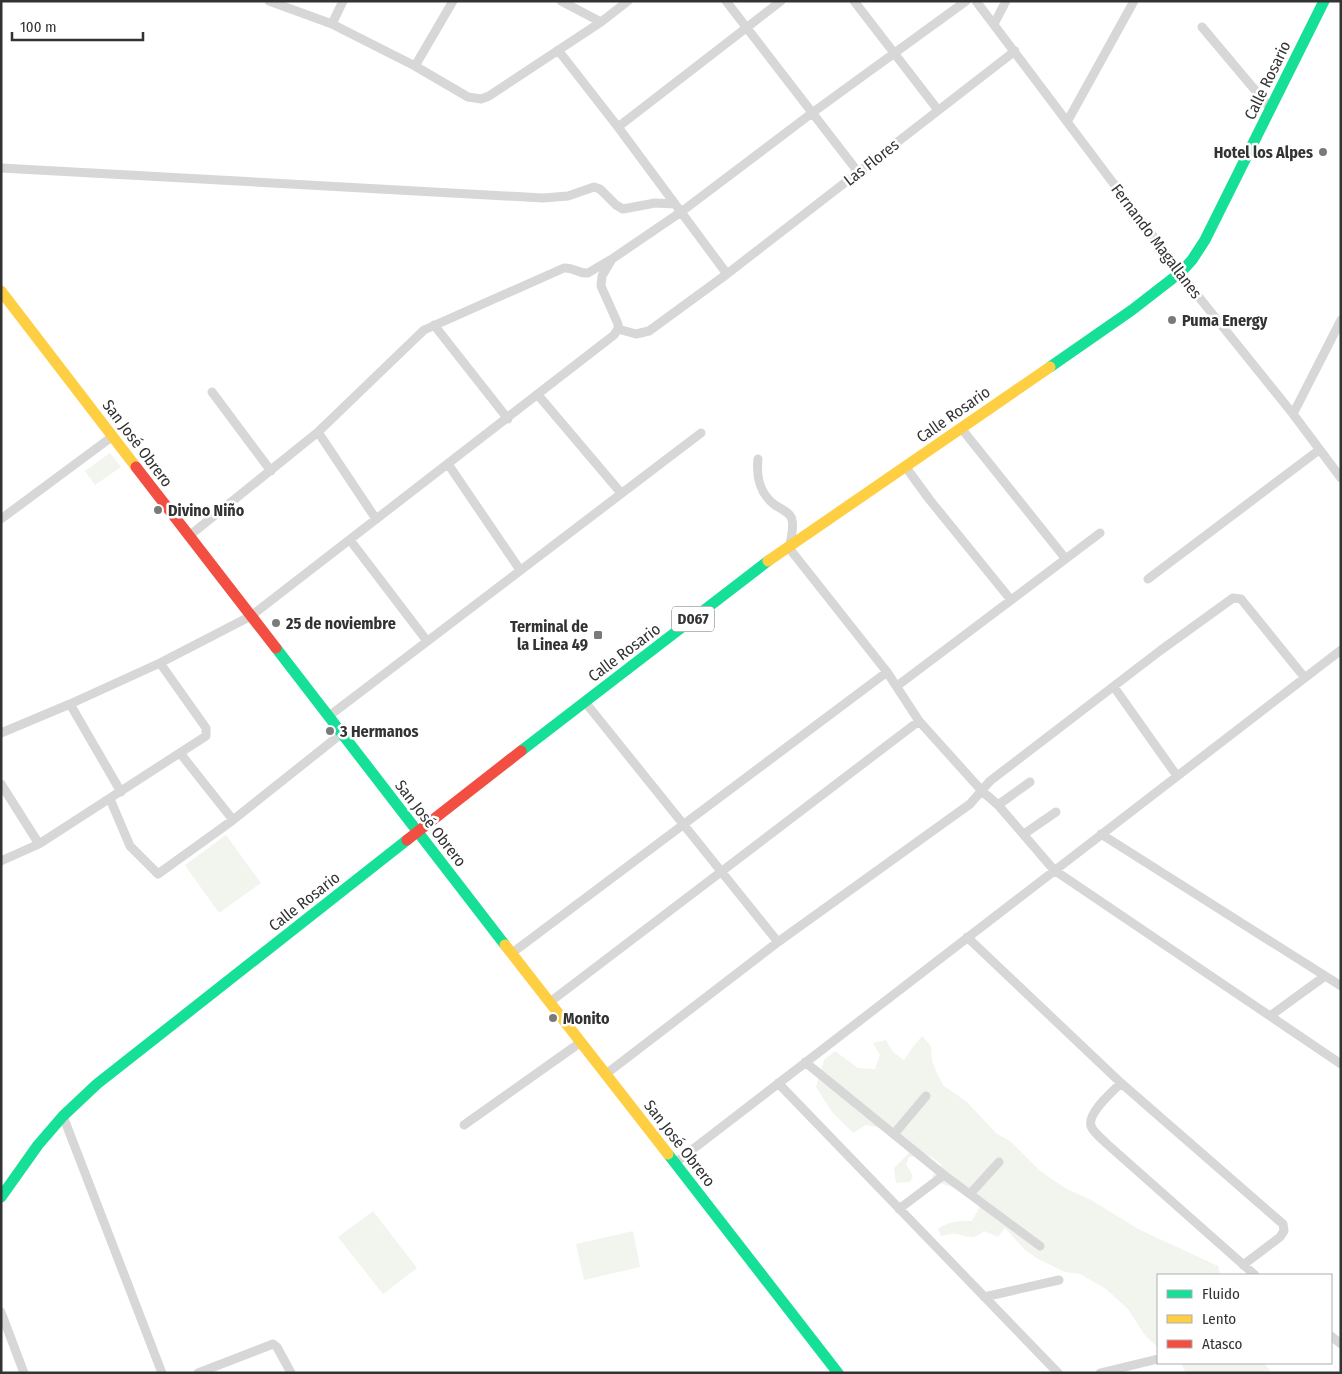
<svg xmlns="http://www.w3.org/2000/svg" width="1342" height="1374" viewBox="0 0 1342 1374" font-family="'Fira Sans Condensed',sans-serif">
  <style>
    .green { fill: #f1f5ed }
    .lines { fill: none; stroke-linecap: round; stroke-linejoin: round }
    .street { stroke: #d7d7d7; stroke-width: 9 }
    .fast { stroke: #16e098; stroke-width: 11 }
    .slow { stroke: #ffcf43; stroke-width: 11 }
    .jam { stroke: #f24e42; stroke-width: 11 }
    .poi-dot { fill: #7a7a7a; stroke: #fff; stroke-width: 2 }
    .labels { text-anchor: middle; stroke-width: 5; stroke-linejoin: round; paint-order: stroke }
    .shield { fill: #fff; stroke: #707070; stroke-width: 1 }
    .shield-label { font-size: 15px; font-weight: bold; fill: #333 }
    .street-label { font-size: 16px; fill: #333; stroke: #fff }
    .poi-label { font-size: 16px; font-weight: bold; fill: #333; stroke: #fff; text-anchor: start }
  </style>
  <rect width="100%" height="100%" fill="#fff"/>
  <!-- green -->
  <path class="green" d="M110 453 121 467 95 485 85 471Z
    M226 835 261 883 219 913 185 865Z
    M922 1036 931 1046 932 1060 937 1074 944 1086 967 1102 997 1134 1010 1141 1040 1171 1065 1188 1091 1200 1140 1230 1218 1266 1220 1275H1158V1348L1144 1334 1128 1309 1106 1289 1080 1274 1065 1272 1038 1259 1026 1251 1005 1228 998 1237 984 1231C974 1240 968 1237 957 1234 952 1233 946 1235 941 1236L938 1229C948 1221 959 1221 972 1221L979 1208 977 1201 958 1189 937 1182 932 1176 942 1165C928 1153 926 1154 909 1157L906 1164 913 1176 910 1182 896 1183 894 1168 909 1153 910 1146 891 1130 866 1125 853 1133 832 1112 816 1087 824 1060 835 1051 858 1068 875 1069 880 1055 873 1043 886 1040 893 1052 904 1060 912 1048Z
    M373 1211 417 1268 383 1294 338 1237Z
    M633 1231 640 1267 584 1280 576 1244Z
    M1181 1363H1265L1271 1373H1186Z"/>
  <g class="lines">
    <!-- street -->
    <path class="street" d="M269 1 332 24 415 66 468 97 481 99 489 96 601 22 628 1
      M561 1 601 22
      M726 1 858 172
      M854 1 938 110
      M976 1 1202 301 1293 414 1341 478
      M332 24 343 1
      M994 24 1006 1
      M1202 27 1271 109
      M558 50 618 127 727 274
      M415 66 453 1
      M1067 122 1134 1
      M618 127 781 1
      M1 168 543 198 568 196 594 187 600 189 616 205 623 209 655 203 675 204
      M434 325 508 419
      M618 329 636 334 649 331 727 274 1015 51
      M212 392 271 471
      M538 395 621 493
      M1293 414 1341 320
      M961 428 1065 558
      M318 432 376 519
      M758 459C756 476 760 494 775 505 781 509 791 513 792 520 794 528 791 540 789 548L887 672 919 721 982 791 998 805 1054 870 1341 1064
      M448 464 520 570
      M905 466 929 499 1011 600
      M1 519 113 436
      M189 536 318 432 424 330 564 268C573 267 579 274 588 273L610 260
      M350 540 427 641
      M1148 579 1319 450
      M897 686 1100 533
      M1114 687 1177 776
      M585 702 778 942
      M70 704 121 792
      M329 716 701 433
      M1 733 70 704 160 663 251 616 614 335 618 329V324L601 286 602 276 612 259 681 212 812 113 966 1
      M180 753 233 820
      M1 784 39 844
      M110 799 130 846 158 874 233 820 341 734
      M998 805 1030 782
      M1024 834 1056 812
      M1101 834 1341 986
      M1 861 39 844 206 736V728L160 663
      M967 937 1121 1083 1283 1224 1284 1231 1280 1237 1243 1265
      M512 953 887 672
      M550 1002 919 721
      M1270 1016 1325 976
      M805 1062 944 1175 1040 1246
      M606 1074 778 942 970 804 990 781 1161 650 1233 598 1241 599 1305 678
      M778 1083 1058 1373
      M1121 1083C1112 1092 1087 1113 1091 1126 1093 1132 1102 1139 1107 1144L1255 1275
      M63 1116 162 1373
      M464 1125 581 1042
      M894 1134 926 1096
      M675 1163 1341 650
      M970 1194 999 1162
      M899 1209 944 1175
      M984 1297 1059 1280
      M1 1312 24 1373
      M1331 1336 1341 1344
      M198 1373 273 1344 277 1347 291 1373
      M1100 1373 1158 1359"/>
    <!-- fast -->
    <path class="fast" d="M1050 367 1132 310 1181 272 1192 260 1205 240 1324 1
      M276 648 505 945
      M521 751 768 561
      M668 1154 838 1373
      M1 1197 38 1145 63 1116 97 1084 407 840"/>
    <!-- slow -->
    <path class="slow" d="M1 291 136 467
      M768 561 1050 367
      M505 945 668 1154"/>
    <!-- jam -->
    <path class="jam" d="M136 467 276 648
      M407 840 521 751"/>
  </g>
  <!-- markers -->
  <g class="poi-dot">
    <circle cx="1323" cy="152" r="5"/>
    <circle cx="1172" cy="320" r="5"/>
    <circle cx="158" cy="510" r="5"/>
    <circle cx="276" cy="623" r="5"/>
    <rect x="593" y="630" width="10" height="10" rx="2.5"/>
    <circle cx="330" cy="731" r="5"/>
    <circle cx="553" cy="1018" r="5"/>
  </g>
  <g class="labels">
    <!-- shield labels -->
    <rect class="shield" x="672" y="606.5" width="42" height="25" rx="4"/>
    <g class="shield-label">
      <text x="693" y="624">D067</text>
    </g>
    <!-- street labels -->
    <g class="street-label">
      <text transform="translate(1267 80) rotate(-64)" y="6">Calle Rosario</text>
      <text transform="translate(871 162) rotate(-38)" y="6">Las Flores</text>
      <text transform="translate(1157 241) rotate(53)" y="6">Fernando Magallanes</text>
      <text transform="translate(953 414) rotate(-35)" y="6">Calle Rosario</text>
      <text transform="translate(138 443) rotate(53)" y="6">San José Obrero</text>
      <text transform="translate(624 652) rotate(-37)" y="6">Calle Rosario</text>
      <text transform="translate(431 823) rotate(52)" y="6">San José Obrero</text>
      <text transform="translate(304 901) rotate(-38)" y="6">Calle Rosario</text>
      <text transform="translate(680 1143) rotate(52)" y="6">San José Obrero</text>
    </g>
    <!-- poi labels -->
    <g class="poi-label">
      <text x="1313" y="158" text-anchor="end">Hotel los Alpes</text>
      <text x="1182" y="326">Puma Energy</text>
      <text x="168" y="516">Divino Niño</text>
      <text x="286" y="629">25 de noviembre</text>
      <text x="588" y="632" text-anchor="end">Terminal de<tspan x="588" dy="18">la Linea 49</tspan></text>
      <text x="340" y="737">3 Hermanos</text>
      <text x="563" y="1024">Monito</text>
    </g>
  </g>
  <!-- border -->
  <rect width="1342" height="1374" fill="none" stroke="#333333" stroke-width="5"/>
  <!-- legend -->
  <rect x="1157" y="1274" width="175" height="90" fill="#ffffff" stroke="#adadad"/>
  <rect x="1167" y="1290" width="25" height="8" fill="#16e098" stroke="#adadad"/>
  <text x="1202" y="1299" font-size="15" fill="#333333">Fluido</text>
  <rect x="1167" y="1315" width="25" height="8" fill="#ffcf43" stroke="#adadad"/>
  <text x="1202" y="1324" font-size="15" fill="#333333">Lento</text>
  <rect x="1167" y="1340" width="25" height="8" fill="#f24e42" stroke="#adadad"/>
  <text x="1202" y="1349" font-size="15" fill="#333333">Atasco</text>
  <!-- scale -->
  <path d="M12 32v8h131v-8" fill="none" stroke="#333333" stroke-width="2.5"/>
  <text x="20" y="32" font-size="15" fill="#333333" stroke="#ffffff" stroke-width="4" paint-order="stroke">100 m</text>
</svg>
